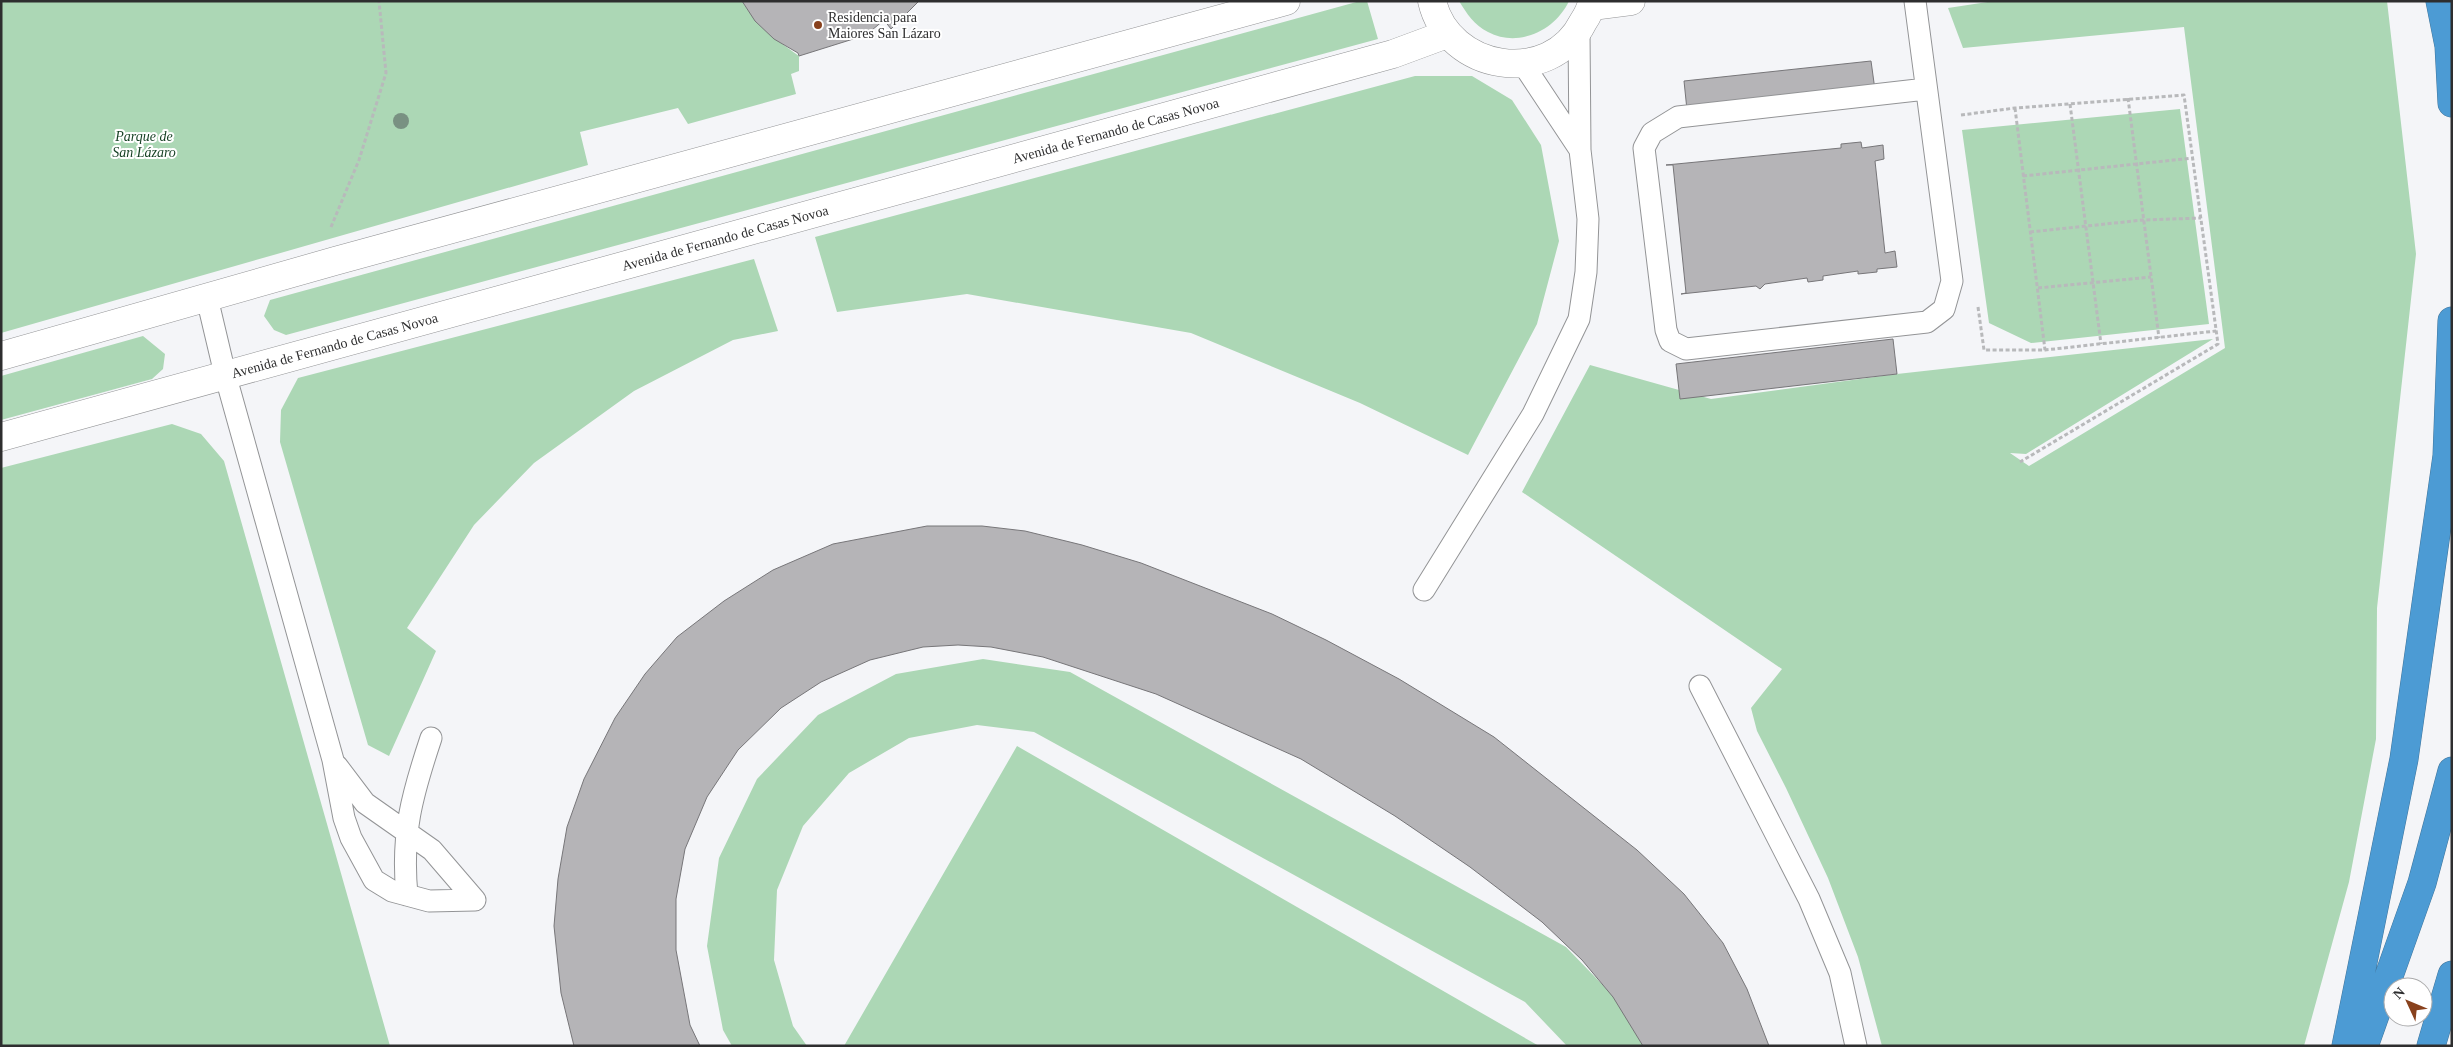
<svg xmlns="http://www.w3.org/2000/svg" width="2453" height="1047" viewBox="0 0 2453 1047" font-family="Georgia,serif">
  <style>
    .green { fill: #acd7b5 }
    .building { fill: #b5b4b7; stroke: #777679 }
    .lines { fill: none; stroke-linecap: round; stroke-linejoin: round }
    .lane-casing { stroke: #939496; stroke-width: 23 }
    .street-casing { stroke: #939496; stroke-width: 29 }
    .highway-casing { stroke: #42759a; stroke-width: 29 }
    .path { stroke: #b8b9bb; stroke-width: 3; stroke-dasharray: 4 2.5; stroke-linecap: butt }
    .lane { stroke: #fff; stroke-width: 21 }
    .street { stroke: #fff; stroke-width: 28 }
    .highway { stroke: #4c9bd4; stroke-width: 28 }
    .tree { fill: #799182 }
    .poi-dot { fill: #88411d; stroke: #fff; stroke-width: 2 }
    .labels { text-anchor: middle; stroke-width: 4; stroke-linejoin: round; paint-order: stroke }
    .poi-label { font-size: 14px; fill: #2e2e2f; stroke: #fff; text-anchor: start }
    .street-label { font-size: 14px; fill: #2e2e2f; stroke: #fff }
    .park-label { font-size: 14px; font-style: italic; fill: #143f22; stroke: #fff }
  </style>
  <rect width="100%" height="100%" fill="#f4f5f8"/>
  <!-- green -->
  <path class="green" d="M1 1H742C758 26 775 39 799 56V71L791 74 796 94 688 124 678 108 580 132 588 165 1 333Z
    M1360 1H1367L1378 39 286 335 274 330 264 316 270 300Z
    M1459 1H1569C1555 31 1518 48 1488 32 1474 25 1467 14 1459 1Z
    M1994 1H2387L2416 254 2377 608 2376 739 2349 882 2304 1046H1882L1858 957 1828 878 1786 788 1757 731 1751 708 1782 669 1522 492 1590 365 1711 399 1897 374 2213 339 2026 454 2010 453 2029 466 2225 348 2184 27 1963 48 1948 8Z
    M1415 76H1472L1512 100 1541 145 1559 241 1537 324 1468 455 1360 403 1191 333 967 294 837 312 815 237Z
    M2180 109 2209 324 2031 343 1989 323 1962 130Z
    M754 259 778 331 733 340 634 391 534 463 474 525 407 628 436 651 389 756 368 745 280 442 281 410 298 378Z
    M143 336 165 354 163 369 152 379 1 420V376Z
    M172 424 201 434 224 461 390 1046H1V468Z
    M983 659 1070 672 1566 947 1627 1010 1645 1046H1567L1525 1002 1034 732 977 725 909 738 849 773 803 826 777 890 774 960 793 1026 807 1046H732L723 1030 707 946 719 858 757 779 818 715 896 674Z
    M1017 746 1539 1046H844Z"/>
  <!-- building -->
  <path class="building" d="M919 1 891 29 884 20 866 35 799 56 798 53 774 39 755 21 742 1Z
    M1871 61 1875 90 1687 110 1684 81Z
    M1861 142 1862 148 1883 145 1884 159 1875 161 1885 253 1895 251 1897 267 1877 269V272L1858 274V271L1823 276V280L1808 282 1807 278 1765 284 1760 289 1756 286 1681 294 1686 293 1673 165H1666L1841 148V144Z
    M1893 339 1897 374 1680 399 1676 364Z
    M927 526H982L1025 531 1082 545 1141 563 1272 614 1326 640 1399 679 1494 737 1637 850 1684 894 1723 943 1747 989 1769 1046H1643L1613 997 1582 960 1542 922 1470 867 1395 816 1301 759 1156 694 1043 657 991 647 958 645 923 647 870 660 821 682 781 708 738 750 707 797 685 849 676 899V950L690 1025 700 1046H574L561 993 554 926 558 879 567 827 584 779 615 718 645 674 677 637 724 601 773 570 833 544Z"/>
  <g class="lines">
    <!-- lane casing -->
    <g class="lane-casing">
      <path id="lane" d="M1915 1 1952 281 1944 309 1927 322 1686 349 1670 341 1666 330 1644 148 1652 133 1678 117 1926 89
        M1523 64 1580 150
        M207 298 225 374 333 760 344 818 351 838 374 880 392 891 429 901 475 900
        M1424 590 1533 414 1579 319 1586 272 1588 219 1580 150 1579 32
        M1700 686 1809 899 1840 973 1856 1046
        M337 766 365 803 432 850 475 900
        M407 895C401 834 412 795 431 738"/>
    </g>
    <!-- street casing -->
    <g class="street-casing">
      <g id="street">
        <path d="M1432 1C1448 71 1550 88 1583 22 1587 16 1591 9 1592 1"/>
        <path d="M1592 6 1631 1"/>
        <path d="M1 356 335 261 1286 1"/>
        <path id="s1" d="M1 437 1393 54 1447 34"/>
      </g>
    </g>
    <!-- highway casing -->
    <g class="highway-casing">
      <path id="highway" d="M2440 1 2449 46 2452 103
        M2346 1046 2404 759 2447 456 2452 321
        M2364 1046 2422 883 2452 771
        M2431 1046 2452 975"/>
    </g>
    <!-- path -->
    <path class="path" d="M2128 98 2159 338
      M2070 104 2101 344
      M2015 108 2045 350
      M1961 115 2015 108 2184 95 2218 344 2020 462
      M2023 176 2193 158
      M331 227 359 160 386 73 379 1
      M2030 232 2143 220 2201 218
      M2038 288 2151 277
      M1978 307 1984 350H2045L2216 331"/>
    <!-- lane -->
    <use href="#lane" class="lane"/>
    <!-- street -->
    <use href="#street" class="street"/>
    <!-- highway -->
    <use href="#highway" class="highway"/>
  </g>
  <!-- trees -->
  <circle class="tree" cx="401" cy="121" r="8"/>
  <!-- markers -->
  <circle class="poi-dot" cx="818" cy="25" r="5"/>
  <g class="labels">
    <!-- poi labels -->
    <g class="poi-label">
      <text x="828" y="22">Residencia para<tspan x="828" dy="16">Maiores San Lázaro</tspan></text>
    </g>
    <!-- street labels -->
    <g class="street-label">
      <text dy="5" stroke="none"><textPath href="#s1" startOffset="1156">Avenida de Fernando de Casas Novoa</textPath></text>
      <text dy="5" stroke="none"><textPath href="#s1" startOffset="751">Avenida de Fernando de Casas Novoa</textPath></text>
      <text dy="5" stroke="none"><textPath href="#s1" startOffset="346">Avenida de Fernando de Casas Novoa</textPath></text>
    </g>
    <!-- park labels -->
    <g class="park-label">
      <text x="144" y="141">Parque de<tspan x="144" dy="16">San Lázaro</tspan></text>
    </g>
  </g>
  <!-- border -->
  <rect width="2453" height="1047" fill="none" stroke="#2e2e2f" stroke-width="5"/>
  <!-- north arrow -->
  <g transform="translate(2408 1002) rotate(314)"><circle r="24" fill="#ffffff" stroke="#ababac"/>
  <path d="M0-4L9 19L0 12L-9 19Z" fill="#88411d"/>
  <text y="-8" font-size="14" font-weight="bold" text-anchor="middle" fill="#2e2e2f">N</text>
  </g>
</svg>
